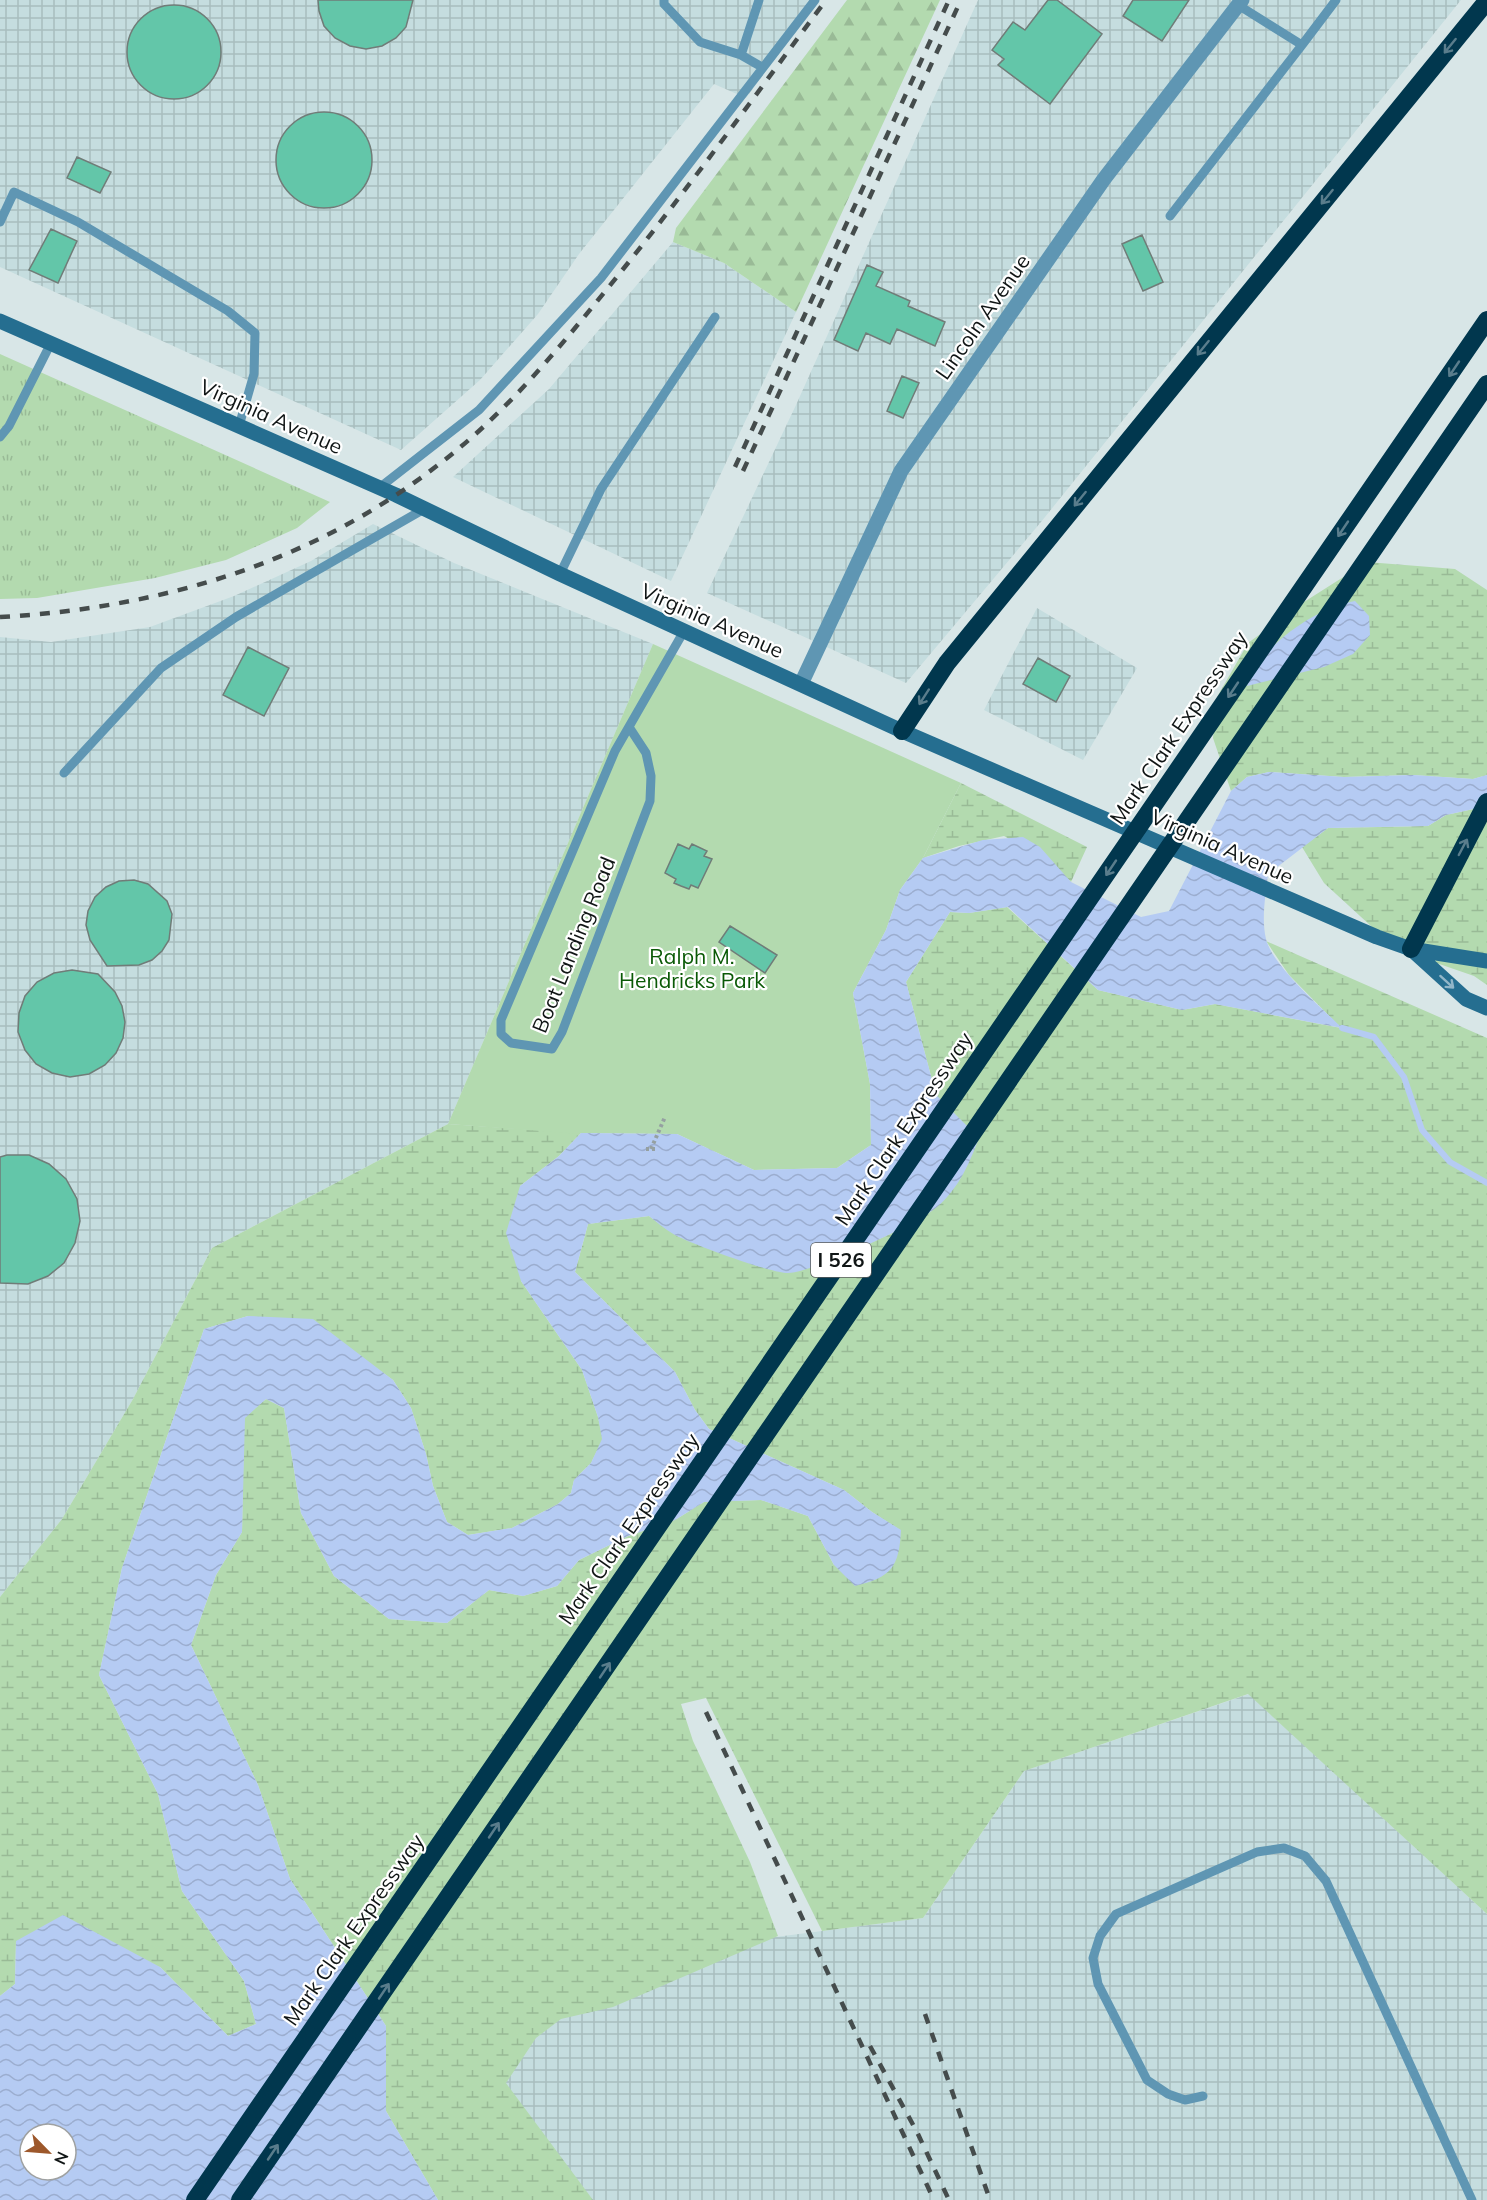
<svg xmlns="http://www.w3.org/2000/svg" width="1487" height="2200" viewBox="0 0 1487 2200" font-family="Mulish,sans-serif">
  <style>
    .industrial { fill: url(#industrial-grid) }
    .grass { fill: url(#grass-tufts) }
    .forest { fill: url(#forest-firs) }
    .wetland { fill: url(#wetland-marsh) }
    .park { fill: #b3daaf }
    .water { fill: url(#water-waves); fill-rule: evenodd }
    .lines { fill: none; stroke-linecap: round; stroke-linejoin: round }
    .stream { stroke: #b5cbf3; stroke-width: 6 }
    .building { fill: #63c6a9; stroke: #707c78; stroke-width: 1.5 }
    .path { stroke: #95a0a1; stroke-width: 4; stroke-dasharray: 3 3; stroke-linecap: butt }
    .lane { stroke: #5f96b3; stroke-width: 9 }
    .street { stroke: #5f96b3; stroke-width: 15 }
    .secondary { stroke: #256e90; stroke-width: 15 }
    .highway { stroke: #01374e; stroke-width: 18 }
    .rail { stroke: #454c4c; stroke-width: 4.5; stroke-dasharray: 10 10; stroke-linecap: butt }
    .highway-bridge { stroke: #01374e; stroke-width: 18 }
    .oneway { stroke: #5a7d8c }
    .oneway2 { stroke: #92b6c8 }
    .labels { text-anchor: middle; stroke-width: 4.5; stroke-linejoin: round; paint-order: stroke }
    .shield { fill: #fff; stroke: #585b5b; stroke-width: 1.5 }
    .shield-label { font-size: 20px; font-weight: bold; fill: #101515 }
    .street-label { font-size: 21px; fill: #101515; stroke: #fff }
    .park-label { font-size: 21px; fill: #095905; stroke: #fff }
  </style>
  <defs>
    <pattern id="industrial-grid" width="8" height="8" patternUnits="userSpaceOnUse" patternTransform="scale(1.5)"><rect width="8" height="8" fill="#c5dddf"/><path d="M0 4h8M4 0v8" fill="none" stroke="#a8bdbe"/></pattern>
    <pattern id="grass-tufts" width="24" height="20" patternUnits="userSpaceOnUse" patternTransform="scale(1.5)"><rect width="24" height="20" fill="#b3daaf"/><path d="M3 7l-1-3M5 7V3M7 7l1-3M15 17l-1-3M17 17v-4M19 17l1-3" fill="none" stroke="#99ba96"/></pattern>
    <pattern id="forest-firs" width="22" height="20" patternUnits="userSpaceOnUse" patternTransform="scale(1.5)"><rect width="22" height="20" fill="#b3daaf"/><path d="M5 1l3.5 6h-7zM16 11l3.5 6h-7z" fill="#99ba96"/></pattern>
    <pattern id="wetland-marsh" width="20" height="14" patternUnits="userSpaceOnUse" patternTransform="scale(1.5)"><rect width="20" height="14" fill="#b3daaf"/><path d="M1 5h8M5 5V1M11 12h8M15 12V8" fill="none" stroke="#99ba96"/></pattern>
    <pattern id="water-waves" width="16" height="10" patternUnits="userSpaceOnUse" patternTransform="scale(1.5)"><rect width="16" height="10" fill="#b5cbf3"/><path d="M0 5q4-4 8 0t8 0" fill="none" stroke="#9badcf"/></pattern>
  </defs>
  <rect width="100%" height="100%" fill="#d8e6e7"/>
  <!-- industrial -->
  <path class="industrial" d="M0 0H819L746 98 714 84 579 254 538 314 480 380 401 450 0 267Z
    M978 0H1461L1041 522 906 683 707 593 796 405Z
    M673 242 724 263 796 312 671 581 453 477 549 389Z
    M373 524 454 563 653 644 448 1124 212 1248 133 1399 62 1519 0 1597V637L51 642 150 627 234 596 311 561Z
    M1037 608 1137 668 1083 760 984 710Z
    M1249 1694 1487 1914V2200H438L514 1971 923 1918 1024 1771Z"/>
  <!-- grass -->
  <path class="grass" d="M0 354 330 502 297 528 226 560 155 578 37 598 0 599Z"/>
  <!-- forest -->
  <path class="forest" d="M847 0H940L796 312 724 263 673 242 676 228Z"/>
  <!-- wetland -->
  <path class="wetland" d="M1367 562 1455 569 1487 590V775L1473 779 1413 775 1344 777 1269 772 1247 777 1231 791 1213 738 1217 697 1248 643 1304 602Z
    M961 783 1087 847 1071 882 1055 866 1004 836 959 846 923 858Z
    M1487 806V985L1474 976 1396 949 1324 883 1302 847 1328 828 1428 826 1446 815Z
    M1007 907 1098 990 1182 1010 1215 1004 1341 1028 1289 975 1266 941 1487 1038V1914L1248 1694 1024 1771 923 1918 822 1931 706 1698 681 1704 693 1741 750 1862 778 1936 613 2007 561 2019 536 2038 506 2083 593 2200H438L386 2111V2026L290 1879 258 1785 191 1645 216 1575 242 1532 244 1418 266 1399 284 1408 301 1513 334 1576 389 1619 447 1623 489 1590 523 1596 557 1586 579 1560 628 1536 675 1520 704 1502 761 1500 808 1516 834 1565 900 1530 872 1512 844 1490 709 1429 695 1410 675 1372 575 1272 588 1224 649 1216 677 1236 747 1262 845 1255 894 1232 978 1138 936 1095 906 982 950 912 969 913Z
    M448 1124 581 1133 559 1156 520 1186 521 1281 582 1370 598 1417 603 1439 591 1463 574 1480 571 1493 558 1504 512 1528 468 1535 447 1522 433 1486 426 1454 411 1408 393 1380 362 1358 248 1316 204 1329 122 1568 99 1675 158 1794 182 1891 244 1981 256 2024 228 2036 160 1967 16 1941 15 1984 0 1996V1597L62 1519 133 1399 212 1248Z"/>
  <!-- park -->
  <path class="park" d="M653 644 961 783 923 858 900 890 886 930 853 993 870 1084 871 1145 837 1168 754 1170 677 1134 567 1133 448 1124Z"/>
  <!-- water -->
  <path class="water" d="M1355 601 1369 616 1370 635 1353 654 1324 667 1247 686C1258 647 1317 607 1355 601Z
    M1269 772 1344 777 1413 775 1473 779 1487 775V806L1446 815 1428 826 1328 828 1268 874C1266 894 1261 918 1266 939 1272 965 1322 1008 1342 1028L1215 1004 1182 1010 1098 990 1008 907 969 913 950 912 906 982 936 1095 979 1138C969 1164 959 1188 937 1207 917 1224 811 1274 787 1273 767 1272 698 1246 679 1237 668 1232 658 1223 649 1216L588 1224 575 1272 675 1372 695 1410 709 1429 844 1490 872 1512 901 1530C899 1567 892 1577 855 1586L834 1565 808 1516 761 1500 704 1502 675 1520 628 1536 579 1560 557 1586 523 1596 489 1590 447 1623 389 1619 334 1576 301 1513 284 1408 266 1399 245 1418 242 1532 216 1575 191 1645 258 1785 290 1879 386 2026V2111L438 2200H0V1996L15 1984 16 1941 63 1915 160 1967 228 2036 256 2024 244 1981 182 1891 158 1794 99 1675 122 1568 204 1329 248 1316 313 1319 393 1380 411 1408 426 1454 433 1486 447 1522 468 1535 512 1528 558 1504 571 1493 574 1480 591 1463 602 1439 598 1417 582 1370 521 1281 506 1233 520 1186 559 1156 581 1133 677 1134 754 1170 837 1168 871 1145 870 1084 853 993 886 930 900 890 923 858 983 840 1023 837 1040 847 1071 882 1141 917 1169 911 1231 791 1247 777ZM30 2134H66V2170H30Z"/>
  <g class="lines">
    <!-- stream -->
    <path class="stream" d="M1342 1028 1374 1037 1404 1077 1422 1130 1450 1162 1487 1183"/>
  </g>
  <!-- building -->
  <path class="building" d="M318 0H413L406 27 396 38 382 46 366 49 350 46 335 38 324 26 319 11Z
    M1048 0H1057L1102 34 1050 104 998 65 1004 59 992 50 1013 22 1025 30Z
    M1133 0H1189L1162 41 1123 16Z
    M127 52a47 47 0 1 1 94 0a47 47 0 1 1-94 0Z
    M276 160a48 48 0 1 1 96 0a48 48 0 1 1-96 0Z
    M77 157 111 172 100 193 67 178Z
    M51 229 77 241 58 283 29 270Z
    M1142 235 1163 282 1143 291 1122 244Z
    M867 265 883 272 876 286 910 301 908 306 945 322 935 346 897 329 890 344 866 333 858 351 834 340Z
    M902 376 919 383 903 418 887 411Z
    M248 647 289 668 264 716 223 695Z
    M1038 658 1070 676 1056 702 1023 684Z
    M678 844 689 849 692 844 707 851 704 856 712 859 698 888 691 885 689 889 681 886 674 883 676 879 665 873Z
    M134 880 148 884 167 901 172 914 169 940 162 951 152 960 139 965 107 966 90 940 86 925 88 911 95 897 106 887 119 881Z
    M730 926 777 955 765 973 719 942Z
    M72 970 98 974 115 992 122 1006 125 1022 123 1038 116 1053 105 1065 89 1074 70 1077 52 1073 36 1064 25 1050 18 1032 19 1013 25 996 37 982 54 973Z
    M7 1155H29L49 1164 66 1179 77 1199 80 1221 75 1243 64 1263 48 1276 28 1284 0 1283V1157Z"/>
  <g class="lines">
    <!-- path -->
    <path class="path" d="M646 1149H658
      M651 1149 665 1117"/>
    <!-- lane -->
    <path class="lane" d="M664 0V4L700 42 741 55 762 67
      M1302 45 1336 0
      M741 55 759 0
      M1170 216 1302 45 1238 5
      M0 222 14 192 78 222 228 311 255 333 254 374 239 426
      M0 437 9 426 51 343
      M379 488 479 410 601 278 815 0
      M560 574 601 489 715 317
      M629 727 646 753 651 776 650 801 562 1032 552 1049 511 1043 501 1034V1020L615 751 684 631
      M64 773 161 668 236 617 424 509
      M1203 2096 1185 2100 1168 2094 1147 2080 1098 1984 1093 1958 1100 1936 1116 1914 1257 1852 1284 1848 1305 1856 1326 1881 1472 2200"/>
    <!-- street -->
    <path class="street" d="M801 684 901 471 1104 179 1242 0"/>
    <!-- secondary -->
    <path class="secondary" d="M0 321 396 495 560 574 902 731 1377 937 1411 949 1487 961
      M1411 949 1466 999 1487 1008"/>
    <!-- highway -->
    <path class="highway" d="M902 731 947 663 1487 1
      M1411 949 1487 802"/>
    <!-- rail -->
    <path class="rail" d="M735 467 949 0
      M743 471 961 0
      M0 617C160 608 310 564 438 465 504 415 555 353 607 289 683 196 754 97 826 0
      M706 1712 934 2200
      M925 2014 990 2200
      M870 2046 917 2132 949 2200"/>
    <!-- highway-bridge -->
    <path class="highway-bridge" d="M195 2200 1487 320
      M240 2200 1487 384"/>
  </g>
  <!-- one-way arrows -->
  <defs><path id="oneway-shaft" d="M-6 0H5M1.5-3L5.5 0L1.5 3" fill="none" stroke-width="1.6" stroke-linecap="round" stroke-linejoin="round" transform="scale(1.5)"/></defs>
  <g class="oneway">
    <use href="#oneway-shaft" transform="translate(1450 46) rotate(129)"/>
    <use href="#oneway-shaft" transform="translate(1327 197) rotate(129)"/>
    <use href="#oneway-shaft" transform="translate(1203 348) rotate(129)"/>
    <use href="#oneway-shaft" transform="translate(1454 369) rotate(124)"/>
    <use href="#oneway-shaft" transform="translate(1080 499) rotate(129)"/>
    <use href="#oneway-shaft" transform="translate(1343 529) rotate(124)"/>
    <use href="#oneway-shaft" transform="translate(1233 690) rotate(124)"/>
    <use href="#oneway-shaft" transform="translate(924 697) rotate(123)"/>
    <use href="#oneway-shaft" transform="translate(1463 847) rotate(-62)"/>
    <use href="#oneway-shaft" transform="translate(1111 868) rotate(124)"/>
    <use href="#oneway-shaft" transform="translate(605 1670) rotate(-56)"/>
    <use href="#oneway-shaft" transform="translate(494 1830) rotate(-56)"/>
    <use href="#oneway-shaft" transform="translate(384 1991) rotate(-56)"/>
    <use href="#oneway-shaft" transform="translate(273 2152) rotate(-56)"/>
  </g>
  <use class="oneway2" href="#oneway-shaft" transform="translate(1447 982) rotate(42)"/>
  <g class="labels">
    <!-- shield labels -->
    <rect class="shield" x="811" y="1243" width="60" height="34" rx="4.5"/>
    <g class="shield-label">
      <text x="841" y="1267">I 526</text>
    </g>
    <!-- street labels -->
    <g class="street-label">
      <text transform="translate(983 317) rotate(-55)" y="7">Lincoln Avenue</text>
      <text transform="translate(271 417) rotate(24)" y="7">Virginia Avenue</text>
      <text transform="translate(712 621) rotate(24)" y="7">Virginia Avenue</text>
      <text transform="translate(1179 728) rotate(-56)" y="7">Mark Clark Expressway</text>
      <text transform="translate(1222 847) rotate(24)" y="7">Virginia Avenue</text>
      <text transform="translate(574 945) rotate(-68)" y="7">Boat Landing Road</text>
      <text transform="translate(904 1129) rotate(-56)" y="7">Mark Clark Expressway</text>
      <text transform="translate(629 1529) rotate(-55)" y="7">Mark Clark Expressway</text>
      <text transform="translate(354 1930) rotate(-55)" y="7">Mark Clark Expressway</text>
    </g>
    <!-- park labels -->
    <g class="park-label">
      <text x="692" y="964">Ralph M.<tspan x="692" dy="24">Hendricks Park</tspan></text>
    </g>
  </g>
  <!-- north arrow -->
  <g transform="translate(48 2152) rotate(115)"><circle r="28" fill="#ffffff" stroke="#9fa1a1" stroke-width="1.5"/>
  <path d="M0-4.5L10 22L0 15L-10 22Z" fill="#9d582b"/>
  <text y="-9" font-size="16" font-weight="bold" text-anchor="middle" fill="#101515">N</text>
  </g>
</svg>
